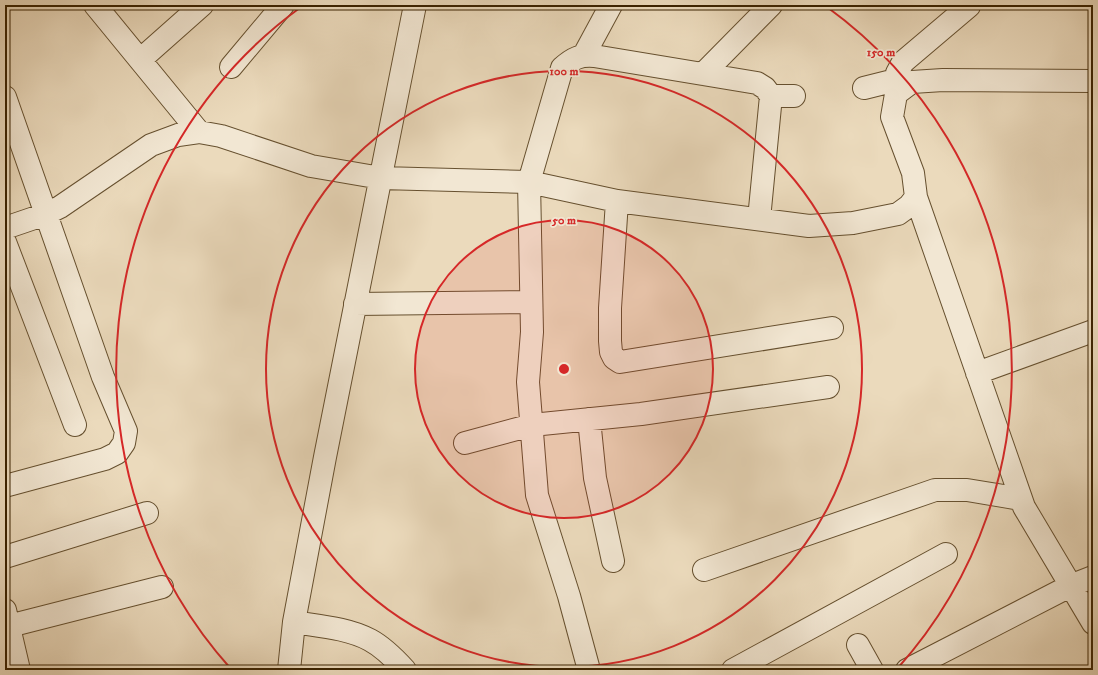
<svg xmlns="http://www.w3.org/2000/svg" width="1098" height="675" viewBox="0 0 1098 675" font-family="'IM FELL DW Pica',serif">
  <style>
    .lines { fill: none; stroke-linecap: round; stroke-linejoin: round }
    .minor-casing { stroke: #66502f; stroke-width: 24 }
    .minor { stroke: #f2e7d3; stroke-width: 22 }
    .ring { fill: none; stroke: #d62828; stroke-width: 2 }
    .centre { fill: #d62828; stroke: #f2e7d3; stroke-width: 2 }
    .ring-label { font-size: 12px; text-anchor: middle; font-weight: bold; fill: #d62828; stroke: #f2e7d3; stroke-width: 3.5; stroke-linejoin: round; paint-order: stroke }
  </style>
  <rect width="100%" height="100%" fill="#ebdabc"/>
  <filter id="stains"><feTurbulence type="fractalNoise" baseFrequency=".005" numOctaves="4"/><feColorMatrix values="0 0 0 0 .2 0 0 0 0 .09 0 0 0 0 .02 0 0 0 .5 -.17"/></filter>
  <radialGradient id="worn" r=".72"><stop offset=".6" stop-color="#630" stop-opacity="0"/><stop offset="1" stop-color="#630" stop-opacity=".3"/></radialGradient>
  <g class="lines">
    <!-- minor casing -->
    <g class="minor-casing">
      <path id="minor" d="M95 5 199 132
        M584 55 611 5
        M140 60 202 5
        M231 67 283 5
        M703 74 771 5
        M864 88 896 80
        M896 94 897 73 903 62 969 6
        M771 96H794
        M5 97 103 377 126 431 124 443 117 453 105 459 5 486
        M916 197 1024 507 1093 623
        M617 201 610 308V341L611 352 614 358 620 362 832 328
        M5 228 46 214 60 207 151 145 178 135 199 132 221 136 311 166 381 178 529 182 617 201 809 226 853 223 898 214 909 206 916 197 913 173 892 117 896 94 912 82 943 80 1093 81
        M5 242 75 425
        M355 304 531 302
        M977 373 1093 331
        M589 419 595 478 613 561
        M465 443 532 425 641 414 828 387
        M5 557 147 513
        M704 570 935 490H967L1021 499
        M5 610 19 670
        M294 622C318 626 348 628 370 640 383 647 395 659 405 670
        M9 626 162 587
        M858 645 872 670
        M289 670 294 622 325 457 415 5
        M589 670 569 596 537 495 528 382 532 332 529 182 562 68C573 58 580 55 594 56L757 83 765 88 771 96 759 219
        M733 670 946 554
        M907 670 1070 586 1093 577"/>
    </g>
    <!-- minor -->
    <use href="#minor" class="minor"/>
  </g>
  <!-- distance rings -->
  <circle cx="564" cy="369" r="149" fill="#d62828" fill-opacity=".12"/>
  <g class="ring">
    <circle cx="564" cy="369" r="149"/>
    <circle cx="564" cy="369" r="298"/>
    <path d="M231 669A448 448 0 0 1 301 7M827 7A448 448 0 0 1 897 669"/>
  </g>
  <circle cx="564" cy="369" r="6" class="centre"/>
  <g class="ring-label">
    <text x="881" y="56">150 m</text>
    <text x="564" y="75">100 m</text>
    <text x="564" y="224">50 m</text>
  </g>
  <!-- margin -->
  <rect width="1098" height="675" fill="none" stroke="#ebdabc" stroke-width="20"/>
  <rect x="6" y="6" width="1086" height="663" fill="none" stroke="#3a2200" stroke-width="2"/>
  <rect x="10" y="10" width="1078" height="655" fill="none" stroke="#3a2200"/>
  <rect width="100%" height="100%" filter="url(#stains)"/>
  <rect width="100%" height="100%" fill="url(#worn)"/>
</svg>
